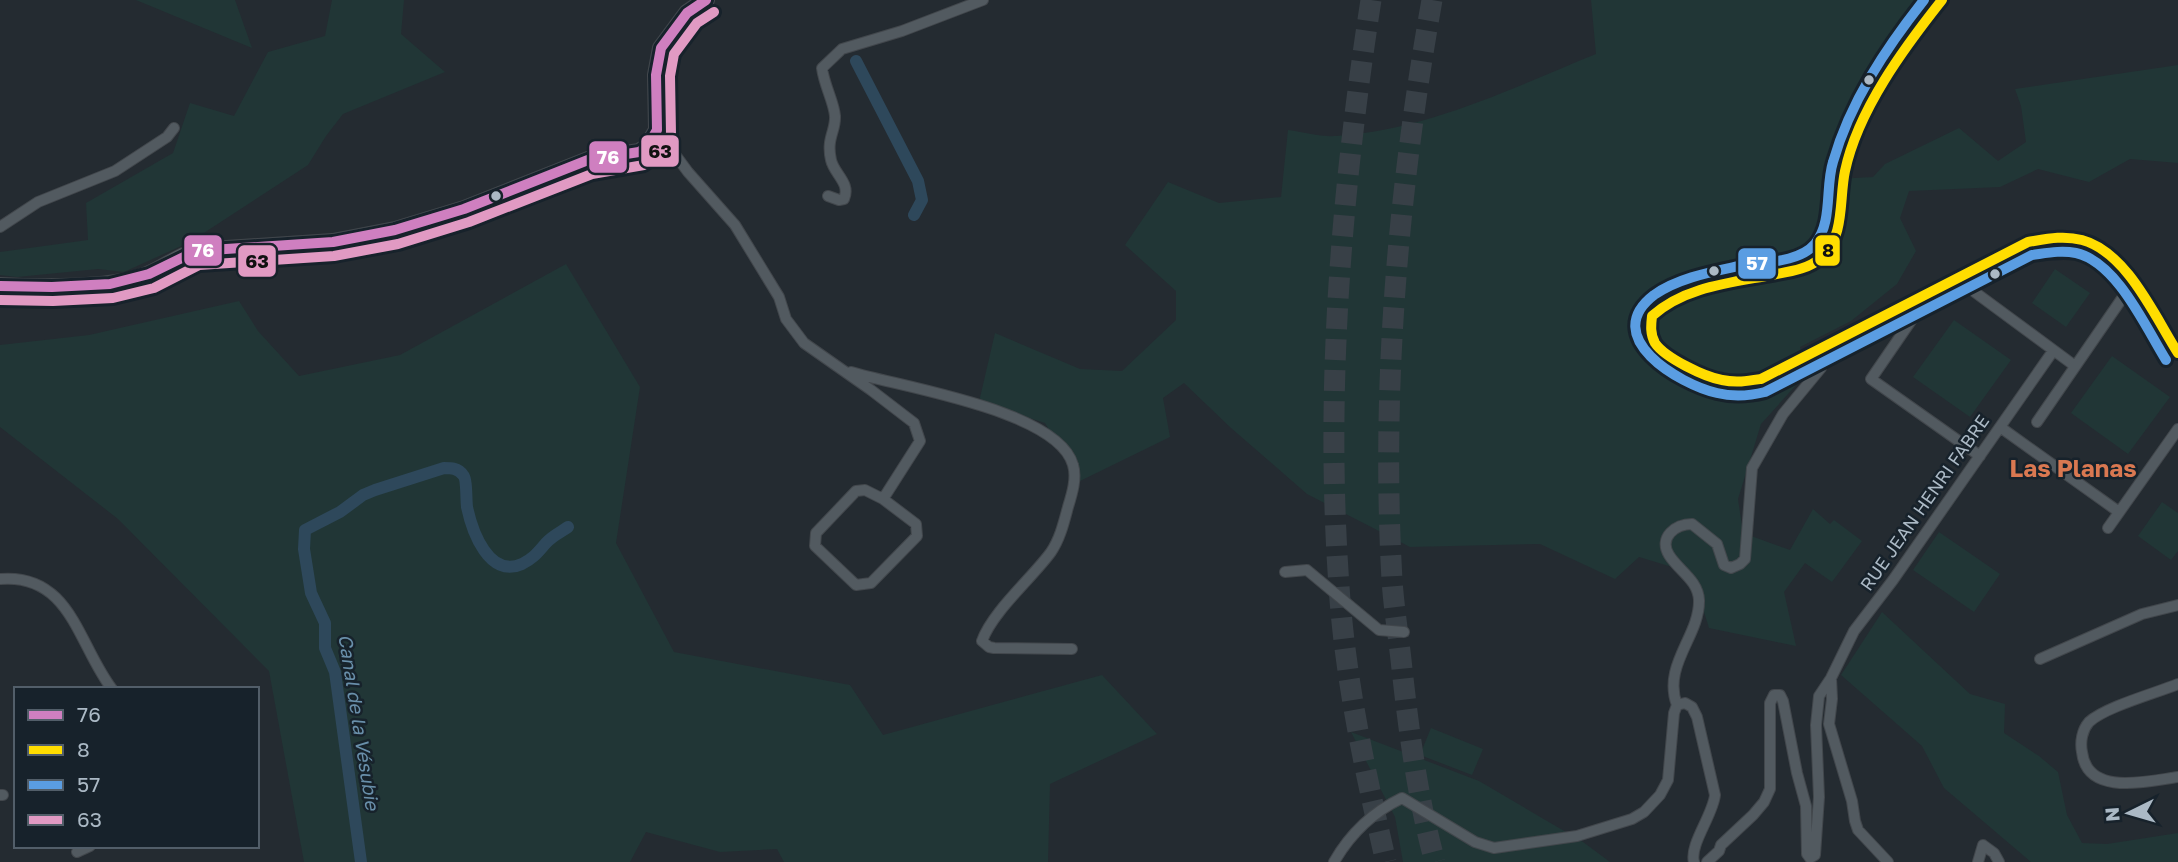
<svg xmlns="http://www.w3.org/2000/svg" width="2178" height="862" viewBox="0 0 2178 862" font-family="'Golos Text',sans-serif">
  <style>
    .green { fill: #213636 }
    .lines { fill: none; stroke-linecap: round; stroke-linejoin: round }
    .canal { stroke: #2e485b; stroke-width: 12 }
    .highway-tunnel { stroke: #384047; stroke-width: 21; stroke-dasharray: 21 10; stroke-linecap: butt }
    .street-casing { stroke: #42474c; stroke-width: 12 }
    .secondary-casing { stroke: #42474c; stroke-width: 18 }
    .street { stroke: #525a60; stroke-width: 10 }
    .secondary { stroke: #575e64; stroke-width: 16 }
    .bus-1-casing { stroke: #17222b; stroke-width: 16 }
    .bus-2-casing { stroke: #17222b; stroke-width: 16 }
    .bus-3-casing { stroke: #17222b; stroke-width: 16 }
    .bus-4-casing { stroke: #17222b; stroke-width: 16 }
    .bus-1 { stroke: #cf7fc0; stroke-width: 10 }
    .bus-2 { stroke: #fd0; stroke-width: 10 }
    .bus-3 { stroke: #5a9de2; stroke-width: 10 }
    .bus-4 { stroke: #e19ac3; stroke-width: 10 }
    .bus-dot { fill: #abb9c5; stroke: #17222b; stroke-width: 2.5 }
    .labels { text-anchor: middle; stroke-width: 5; stroke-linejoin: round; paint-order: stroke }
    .street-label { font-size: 18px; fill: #abb9c5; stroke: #17222b }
    .water-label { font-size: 19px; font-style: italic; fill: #698faa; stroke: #17222b }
    .district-label { font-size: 24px; font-weight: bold; fill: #d97851; stroke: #17222b }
    .line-badge { stroke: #17222b; stroke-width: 2.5 }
    .badge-label { font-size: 19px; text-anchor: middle; font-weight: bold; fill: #fff }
    .pale-badge-label { font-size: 19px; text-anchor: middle; font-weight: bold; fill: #111 }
  </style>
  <rect width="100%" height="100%" fill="#242b31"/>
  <!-- green -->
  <path class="green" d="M136 0H235L252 48Z
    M332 0H404L401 34 445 72 343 114 326 136 308 165 190 242 124 272 98 269 17 277 0 275V252L88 240 86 203 173 153 190 103 234 116 268 52 325 36Z
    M1591 0H1931L1909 27 1850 124 1836 179 1873 177 1885 164 1959 128 1998 161 2026 142 2021 106 2015 89 2178 65V163L2130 159 2089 182 2038 169 2000 187 1909 191 1900 218 1916 251 1897 284 1851 321 1800 347 1806 374 1761 424 1738 499 1743 533 1790 550 1813 509 1830 524 1834 520 1862 541 1832 582 1805 563 1784 592 1796 646 1709 628 1692 573 1639 557 1615 579 1540 544 1410 547 1307 494 1231 428 1184 383 1163 398 1170 437 1080 481 1045 423 979 402 995 333 1080 369 1122 371 1176 320V291L1125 245 1168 182 1219 203 1281 197 1288 130C1303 132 1321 137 1336 136 1428 130 1512 88 1596 54Z
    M566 264 640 387 616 543 674 652 850 685 883 735 1102 675 1157 734 1050 784 1048 862H784L777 849 720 852 646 832 630 862H304L269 671 118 519 0 427V345L89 335 239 301 258 331 299 376 400 355Z
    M2055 269 2090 293 2066 327 2032 303Z
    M1954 320 2011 360 1970 417 1913 377Z
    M2112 356 2170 397 2128 454 2071 413Z
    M2162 502 2178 513V551L2171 560 2138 536Z
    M1939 532 2000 574 1974 612 1913 570Z
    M1882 612 1970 694 2005 704 2004 733 2039 756 2058 772 2067 815 2082 843 2107 844 2178 833V862H2031L1944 788 1922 746 1841 675Z
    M1431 728 1483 749 1472 775 1420 755Z
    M1351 732 1479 781 1583 842 1610 862H1403L1395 817Z"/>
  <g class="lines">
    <!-- canal -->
    <path class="canal" d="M856 61 918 181 922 200 914 215
      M361 862 335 672 325 648V623L311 593 304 549 305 530 340 512 363 495 375 490 444 468C451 468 458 468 463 475 467 479 466 499 467 507 472 531 489 579 522 564 534 558 538 552 546 543 552 536 561 532 568 527"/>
    <!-- highway-tunnel -->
    <path class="highway-tunnel" d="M1371 0C1341 192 1325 391 1339 586 1345 679 1365 771 1386 862
      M1432 0C1398 190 1381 386 1392 580 1394 610 1399 639 1402 669 1409 733 1418 800 1435 862"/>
    <!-- street casing -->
    <g class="street-casing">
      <path id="street" d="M1942 0C1902 49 1865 105 1846 166 1839 191 1844 222 1831 245 1824 259 1812 265 1798 270 1760 278 1676 286 1652 316 1645 346 1668 356 1691 367 1703 373 1715 380 1728 381 1739 383 1750 381 1761 379L2028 242C2116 216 2138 294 2178 353
        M657 130 688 172 735 225 779 297 786 319 804 343 871 390 914 423 920 441 883 499 865 490 856 491 816 533 815 546 856 585 871 583 917 536 916 524 883 499
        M828 196 839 200 844 199C851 183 834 174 831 160 826 138 836 131 835 116 834 102 824 85 822 68L842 49 902 31 983 0
        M0 227 38 202 115 171 167 137 174 128
        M1957 279 2075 366
        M1921 297 1917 312 1871 379 1980 456
        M851 372C900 387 1058 410 1073 465 1077 478 1072 494 1068 507 1064 522 1060 539 1051 552 1033 577 992 612 982 641L989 647 994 648 1072 649
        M2037 422 2134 281
        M2000 427 2119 512
        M2108 528 2178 429
        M1285 572 1307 570 1379 630 1404 632
        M0 579C71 573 78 645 112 689
        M2040 659 2142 614 2178 605
        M1831 678 1832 699 1829 724 1852 801 1855 821 1858 830 1888 862
        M2178 684C2156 693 2105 707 2089 722 2082 730 2080 742 2082 752 2087 797 2148 781 2178 777
        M1677 705C1662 665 1700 636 1699 600 1698 580 1679 571 1669 555 1658 537 1676 524 1692 524L1717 544 1724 565 1731 568 1740 564 1745 559 1752 468 1783 414 1821 368 1820 350
        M0 795H3
        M77 852 90 846
        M1334 862C1350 834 1373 812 1402 798L1475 842 1494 848 1577 836 1632 819 1644 812 1660 795 1668 780 1674 713 1677 705 1685 703 1692 707 1697 717 1715 795C1713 815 1689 845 1694 862
        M1707 862 1719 851 1721 845 1753 815 1764 802 1770 789V703L1774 695H1780L1783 701 1797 773 1806 806 1807 854 1810 858 1815 855 1819 797 1816 725 1819 696 1831 678 1854 631 1893 580 2053 351
        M1978 862 1983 845 1994 853 1999 862"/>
    </g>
    <!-- secondary casing -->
    <g class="secondary-casing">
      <path id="secondary" d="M0 286C38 288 107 289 142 277 161 271 176 257 196 251L333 242 395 230 464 209 588 160 639 152 647 147 657 130 656 75 661 48 687 13 706 0"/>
    </g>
    <!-- street -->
    <use href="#street" class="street"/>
    <!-- secondary -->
    <use href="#secondary" class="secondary"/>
    <!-- bus-1 casing -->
    <g class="bus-1-casing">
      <path id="bus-1" d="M0 286 52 287 110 284 149 274 196 251 333 242 395 230 464 209 588 160 639 152 647 147 657 130 656 75 661 48 687 13 706 0"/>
    </g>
    <!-- bus-2 casing -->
    <g class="bus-2-casing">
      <path id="bus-2" d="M1942 0C1904 48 1858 110 1845 171 1839 199 1845 236 1822 257 1807 271 1785 272 1766 276 1727 283 1683 288 1652 316 1651 325 1650 334 1655 343 1665 358 1705 377 1722 380 1736 383 1748 381 1761 379L2028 242C2046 239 2063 235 2082 240 2127 252 2155 317 2178 353"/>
    </g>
    <!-- bus-3 casing -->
    <g class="bus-3-casing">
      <path id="bus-3" d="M1924 0C1886 48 1850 102 1833 162 1825 187 1833 222 1815 244 1799 263 1762 262 1739 266 1711 272 1678 278 1654 295 1599 337 1679 384 1717 393 1733 397 1749 396 1765 392L2032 255C2047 253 2061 250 2076 253 2117 262 2146 328 2166 360"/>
    </g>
    <!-- bus-4 casing -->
    <g class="bus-4-casing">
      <path id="bus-4" d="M0 300 53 301 113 298 154 288 199 265 334 256 398 244 469 222 592 174 644 165 657 156 671 134 670 76 674 54 697 23 714 12"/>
    </g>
    <!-- bus-1 -->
    <use href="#bus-1" class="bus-1"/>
    <!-- bus-2 -->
    <use href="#bus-2" class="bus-2"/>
    <!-- bus-3 -->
    <use href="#bus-3" class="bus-3"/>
    <!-- bus-4 -->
    <use href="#bus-4" class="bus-4"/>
  </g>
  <!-- markers -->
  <g class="bus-dot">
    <circle cx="1869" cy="80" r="6"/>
    <circle cx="496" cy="196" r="6"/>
    <circle cx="1714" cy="271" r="6"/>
    <circle cx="1995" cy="274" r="6"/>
  </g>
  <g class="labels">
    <!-- street labels -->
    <g class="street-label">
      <text transform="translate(1925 503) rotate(-55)" y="6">RUE JEAN HENRI FABRE</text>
    </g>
    <!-- water labels -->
    <g class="water-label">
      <text transform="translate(359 722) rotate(81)" y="7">Canal de la Vésubie</text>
    </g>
    <!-- district labels -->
    <g class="district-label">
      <text x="2073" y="477">Las Planas</text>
    </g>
  </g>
  <g class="line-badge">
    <rect x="640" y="134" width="40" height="34" rx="7" fill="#e19ac3"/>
    <rect x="588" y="140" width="40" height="34" rx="7" fill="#cf7fc0"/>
    <rect x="1814" y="234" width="27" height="33" rx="7" fill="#fd0"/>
    <rect x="183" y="234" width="40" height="33" rx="7" fill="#cf7fc0"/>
    <rect x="237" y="244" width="40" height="34" rx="7" fill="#e19ac3"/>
    <rect x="1737" y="247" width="40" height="33" rx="7" fill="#5a9de2"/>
  </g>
  <g class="badge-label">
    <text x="608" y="164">76</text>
    <text x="203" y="257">76</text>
    <text x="1757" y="270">57</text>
  </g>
  <g class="pale-badge-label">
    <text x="660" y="158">63</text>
    <text x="1828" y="257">8</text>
    <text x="257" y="268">63</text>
  </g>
  <!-- legend -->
  <rect x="14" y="687" width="245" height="161" fill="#17222b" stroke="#525e69" stroke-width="2"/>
  <rect x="28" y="710" width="35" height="10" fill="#cf7fc0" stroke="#525e69" stroke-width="2"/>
  <text x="77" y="722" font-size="21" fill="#abb9c5">76</text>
  <rect x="28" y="745" width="35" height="10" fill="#ffdd00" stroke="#525e69" stroke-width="2"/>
  <text x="77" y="757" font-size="21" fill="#abb9c5">8</text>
  <rect x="28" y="780" width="35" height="10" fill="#5a9de2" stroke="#525e69" stroke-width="2"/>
  <text x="77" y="792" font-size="21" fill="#abb9c5">57</text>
  <rect x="28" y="815" width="35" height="10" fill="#e19ac3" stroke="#525e69" stroke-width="2"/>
  <text x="77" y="827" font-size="21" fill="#abb9c5">63</text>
  <!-- north arrow -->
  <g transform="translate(2129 813) rotate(265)" stroke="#17222b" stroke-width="5" paint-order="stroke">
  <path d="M0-5L12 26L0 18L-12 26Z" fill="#abb9c5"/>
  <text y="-10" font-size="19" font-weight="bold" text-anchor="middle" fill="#abb9c5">N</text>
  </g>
</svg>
